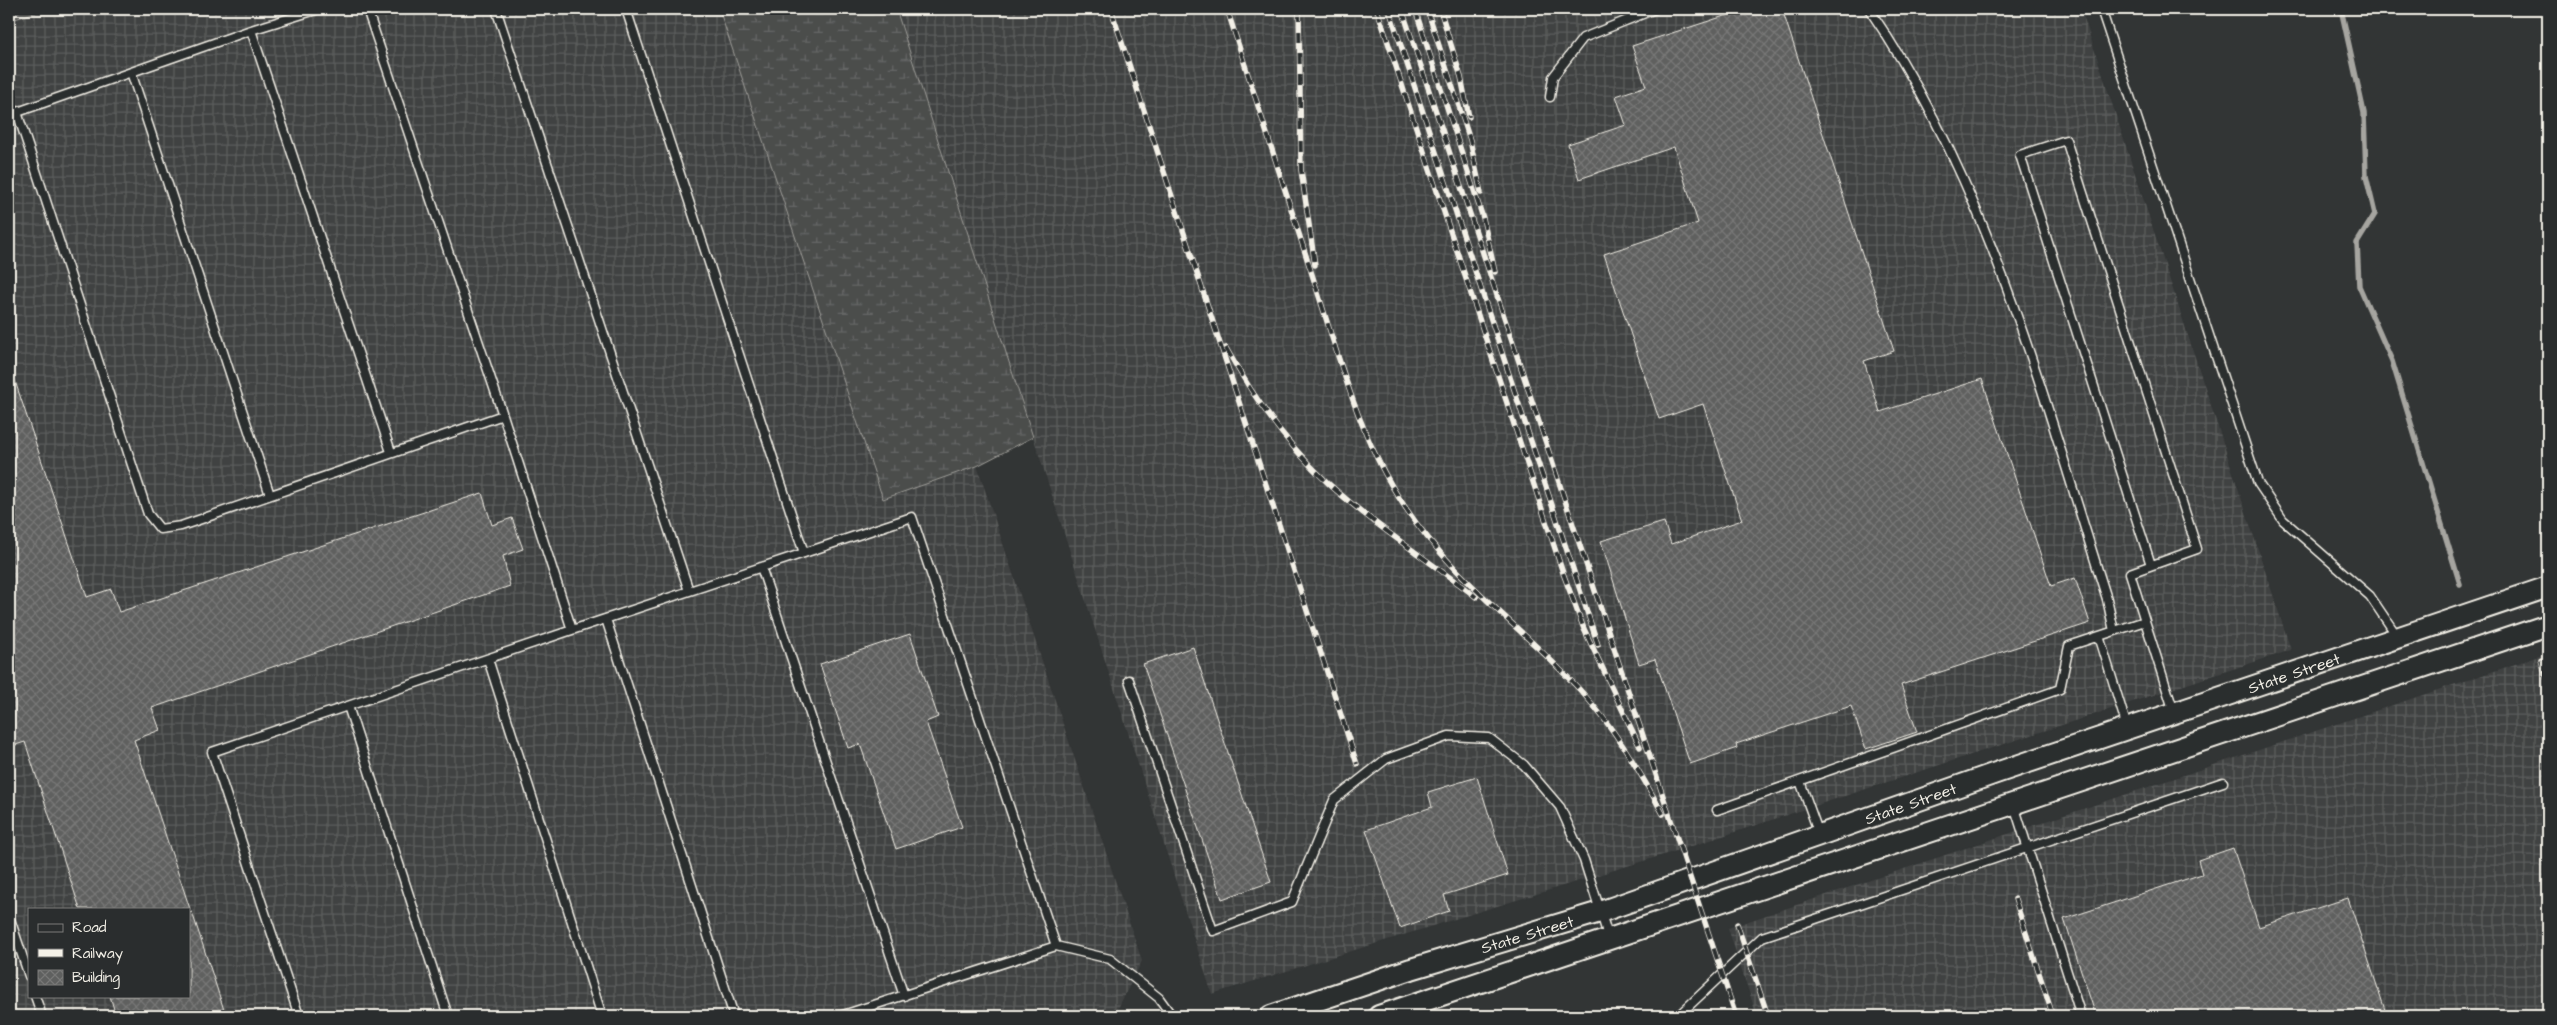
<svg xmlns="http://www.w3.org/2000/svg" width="2557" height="1025" viewBox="0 0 2557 1025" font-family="'Architects Daughter',sans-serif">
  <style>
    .industrial { fill: url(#industrial-grid); fill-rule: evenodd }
    .wetland { fill: url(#wetland-marsh); stroke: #a09f9a }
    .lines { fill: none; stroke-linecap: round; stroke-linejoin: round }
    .stream { stroke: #a6a5a0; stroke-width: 5.5 }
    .building { fill: url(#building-cross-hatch); stroke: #f4f1e8 }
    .lane-casing { stroke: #f4f1e8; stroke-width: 11 }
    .secondary-casing { stroke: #f4f1e8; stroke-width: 24 }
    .lane { stroke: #2a2d2e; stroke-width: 8 }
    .secondary { stroke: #2a2d2e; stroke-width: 20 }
    .rail-casing { stroke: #f4f1e8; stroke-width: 5.5 }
    .rail { stroke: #2a2d2e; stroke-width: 4; stroke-dasharray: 11; stroke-linecap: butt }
    .labels { text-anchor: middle; stroke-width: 5; stroke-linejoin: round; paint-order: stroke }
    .street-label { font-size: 16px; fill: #f4f1e8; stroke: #2a2d2e }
  </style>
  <defs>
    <pattern id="industrial-grid" width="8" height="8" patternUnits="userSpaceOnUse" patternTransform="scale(1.25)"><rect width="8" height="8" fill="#404242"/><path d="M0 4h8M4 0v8" fill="none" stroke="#5c5e5d"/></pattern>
    <pattern id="wetland-marsh" width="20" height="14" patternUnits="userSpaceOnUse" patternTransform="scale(1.25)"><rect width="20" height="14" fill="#4b4d4c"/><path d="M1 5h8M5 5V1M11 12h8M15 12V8" fill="none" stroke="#666766"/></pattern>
    <pattern id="building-cross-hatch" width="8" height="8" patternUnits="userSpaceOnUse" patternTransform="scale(1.25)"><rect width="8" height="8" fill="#5f605f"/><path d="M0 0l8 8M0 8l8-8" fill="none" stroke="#777776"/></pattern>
  </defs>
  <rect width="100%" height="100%" fill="#323535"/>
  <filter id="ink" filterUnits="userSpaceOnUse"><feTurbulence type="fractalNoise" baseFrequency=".02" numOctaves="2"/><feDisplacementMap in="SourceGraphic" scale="10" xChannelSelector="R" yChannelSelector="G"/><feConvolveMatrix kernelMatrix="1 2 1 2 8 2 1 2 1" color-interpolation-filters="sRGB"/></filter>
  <g filter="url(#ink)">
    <!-- industrial -->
    <path class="industrial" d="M45 9H719L883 499 977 466 1142 961 1114 1016H9V21ZM29 909H189V996H29Z
      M896 9H2081L2291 650 1692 846 1212 994Z
      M2548 653V1016H1757L1728 928Z"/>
    <!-- wetland -->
    <path class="wetland" d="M9 9H45L9 21Z
      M719 9H896L1033 437 977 466 883 499Z"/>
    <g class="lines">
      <!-- stream -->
      <path class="stream" d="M2341 9 2364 113 2366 176 2375 214 2357 243 2359 286 2392 361 2460 584"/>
    </g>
    <!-- building -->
    <path class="building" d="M1746 9H1782L1894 351 1864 361 1880 412 1982 379 2051 586 2075 578 2090 623 1901 685 1917 732 1866 749 1851 706 1736 744 1737 748 1690 764 1655 659 1639 664 1601 541 1664 522 1671 544 1742 520 1703 404 1659 419 1604 254 1698 223 1674 147 1579 179 1568 144 1626 125 1616 96 1646 86 1632 46Z
      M9 372H12L87 597 111 589 119 612 482 493 492 525 512 518 523 549 503 556 510 586 152 708 160 730 134 740 190 909H80L25 742 9 747Z
      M910 634 938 717 926 722 962 827 896 849 860 744 848 748 820 664Z
      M1193 647 1271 882 1222 899 1143 664Z
      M1477 777 1508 875 1444 895 1449 911 1400 928 1366 830 1432 807 1428 792Z
      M2233 848 2259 927 2348 898 2387 1016H2096L2064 919 2202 874 2198 860Z
      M192 912 226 1016H116L110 996H189V913Z"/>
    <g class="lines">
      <!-- lane casing -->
      <g class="lane-casing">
        <path id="lane" d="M367 9 503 415
          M496 9 689 591
          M626 9 804 553 912 517 1056 946
          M1869 9C1990 185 2043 398 2107 599L2114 631
          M2101 9 2258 483 2283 520 2370 596 2397 636
          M251 30 391 452
          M131 72 270 495
          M1550 97 1553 77 1583 38 1655 9
          M17 112 148 514 160 529 181 526 503 415 572 630 804 553
          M9 115 251 30 319 9
          M761 567 904 996
          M606 619 734 1016
          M2145 621 2130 573 2197 549 2066 140 2020 155 2151 565
          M2099 636 2127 727
          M488 659 602 1016
          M1129 680 1213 931 1292 902 1334 800 1386 759 1449 736 1489 738 1524 765 1560 807 1584 860 1609 939
          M348 706 448 1016
          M1800 781 1819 834
          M2014 805 2081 1016
          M1717 810 2060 689 2069 646 2145 621 2174 712
          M9 916 29 976
          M35 996 42 1016
          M299 1016 212 752 572 630
          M840 1016 1056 946 1110 959 1159 998 1172 1016
          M1678 1016 1762 937 2223 782"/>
      </g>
      <!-- secondary casing -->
      <g class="secondary-casing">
        <g id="secondary">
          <path id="s1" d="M1271 1016 1411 969 1600 912 1996 773 2548 587"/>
          <path d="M1379 1016 2548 625"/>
        </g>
      </g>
      <!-- lane -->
      <use href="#lane" class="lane"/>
      <!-- secondary -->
      <use href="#secondary" class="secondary"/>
      <!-- rail casing -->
      <g class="rail-casing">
        <path id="rail" d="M1111 9 1357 764
          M1227 9C1257 103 1287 196 1317 290 1341 364 1361 442 1405 507 1452 578 1523 628 1580 690 1614 727 1639 770 1663 814
          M1299 9 1301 170 1315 265
          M1377 9 1563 573 1584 629 1640 747
          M1389 9 1598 645
          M1402 9 1736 1016
          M1415 9 1483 218 1495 272
          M1427 9 1470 140 1481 193
          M1440 9 1461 77 1469 117
          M1226 348C1253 397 1287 445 1329 484 1375 526 1427 559 1476 597
          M2541 660 2548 681
          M2015 899 2053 1016
          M1737 924 1768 1016"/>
      </g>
      <!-- rail -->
      <use href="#rail" class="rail"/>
    </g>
  </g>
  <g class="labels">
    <!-- street labels -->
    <g class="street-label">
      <text dy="6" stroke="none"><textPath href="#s1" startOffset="1079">State Street</textPath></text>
      <text dy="6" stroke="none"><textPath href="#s1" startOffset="674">State Street</textPath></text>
      <text dy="6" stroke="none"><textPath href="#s1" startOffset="269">State Street</textPath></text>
    </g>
  </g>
  <!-- margin -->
  <rect width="2557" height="1025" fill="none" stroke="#2a2d2e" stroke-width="30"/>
  <rect x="15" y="15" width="2527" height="995" fill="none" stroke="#f4f1e8" stroke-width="2" filter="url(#ink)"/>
  <!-- legend -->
  <rect x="28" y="908" width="162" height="90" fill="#2a2d2e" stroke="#7b7b78"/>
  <rect x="38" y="924" width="25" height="8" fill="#2a2d2e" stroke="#7b7b78"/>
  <text x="72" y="932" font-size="15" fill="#f4f1e8">Road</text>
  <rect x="38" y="949" width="25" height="8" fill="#f4f1e8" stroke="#7b7b78"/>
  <text x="72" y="958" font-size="15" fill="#f4f1e8">Railway</text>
  <rect x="38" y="970" width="25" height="15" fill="url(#building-cross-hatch)" stroke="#7b7b78"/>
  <text x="72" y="982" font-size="15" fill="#f4f1e8">Building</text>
</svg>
